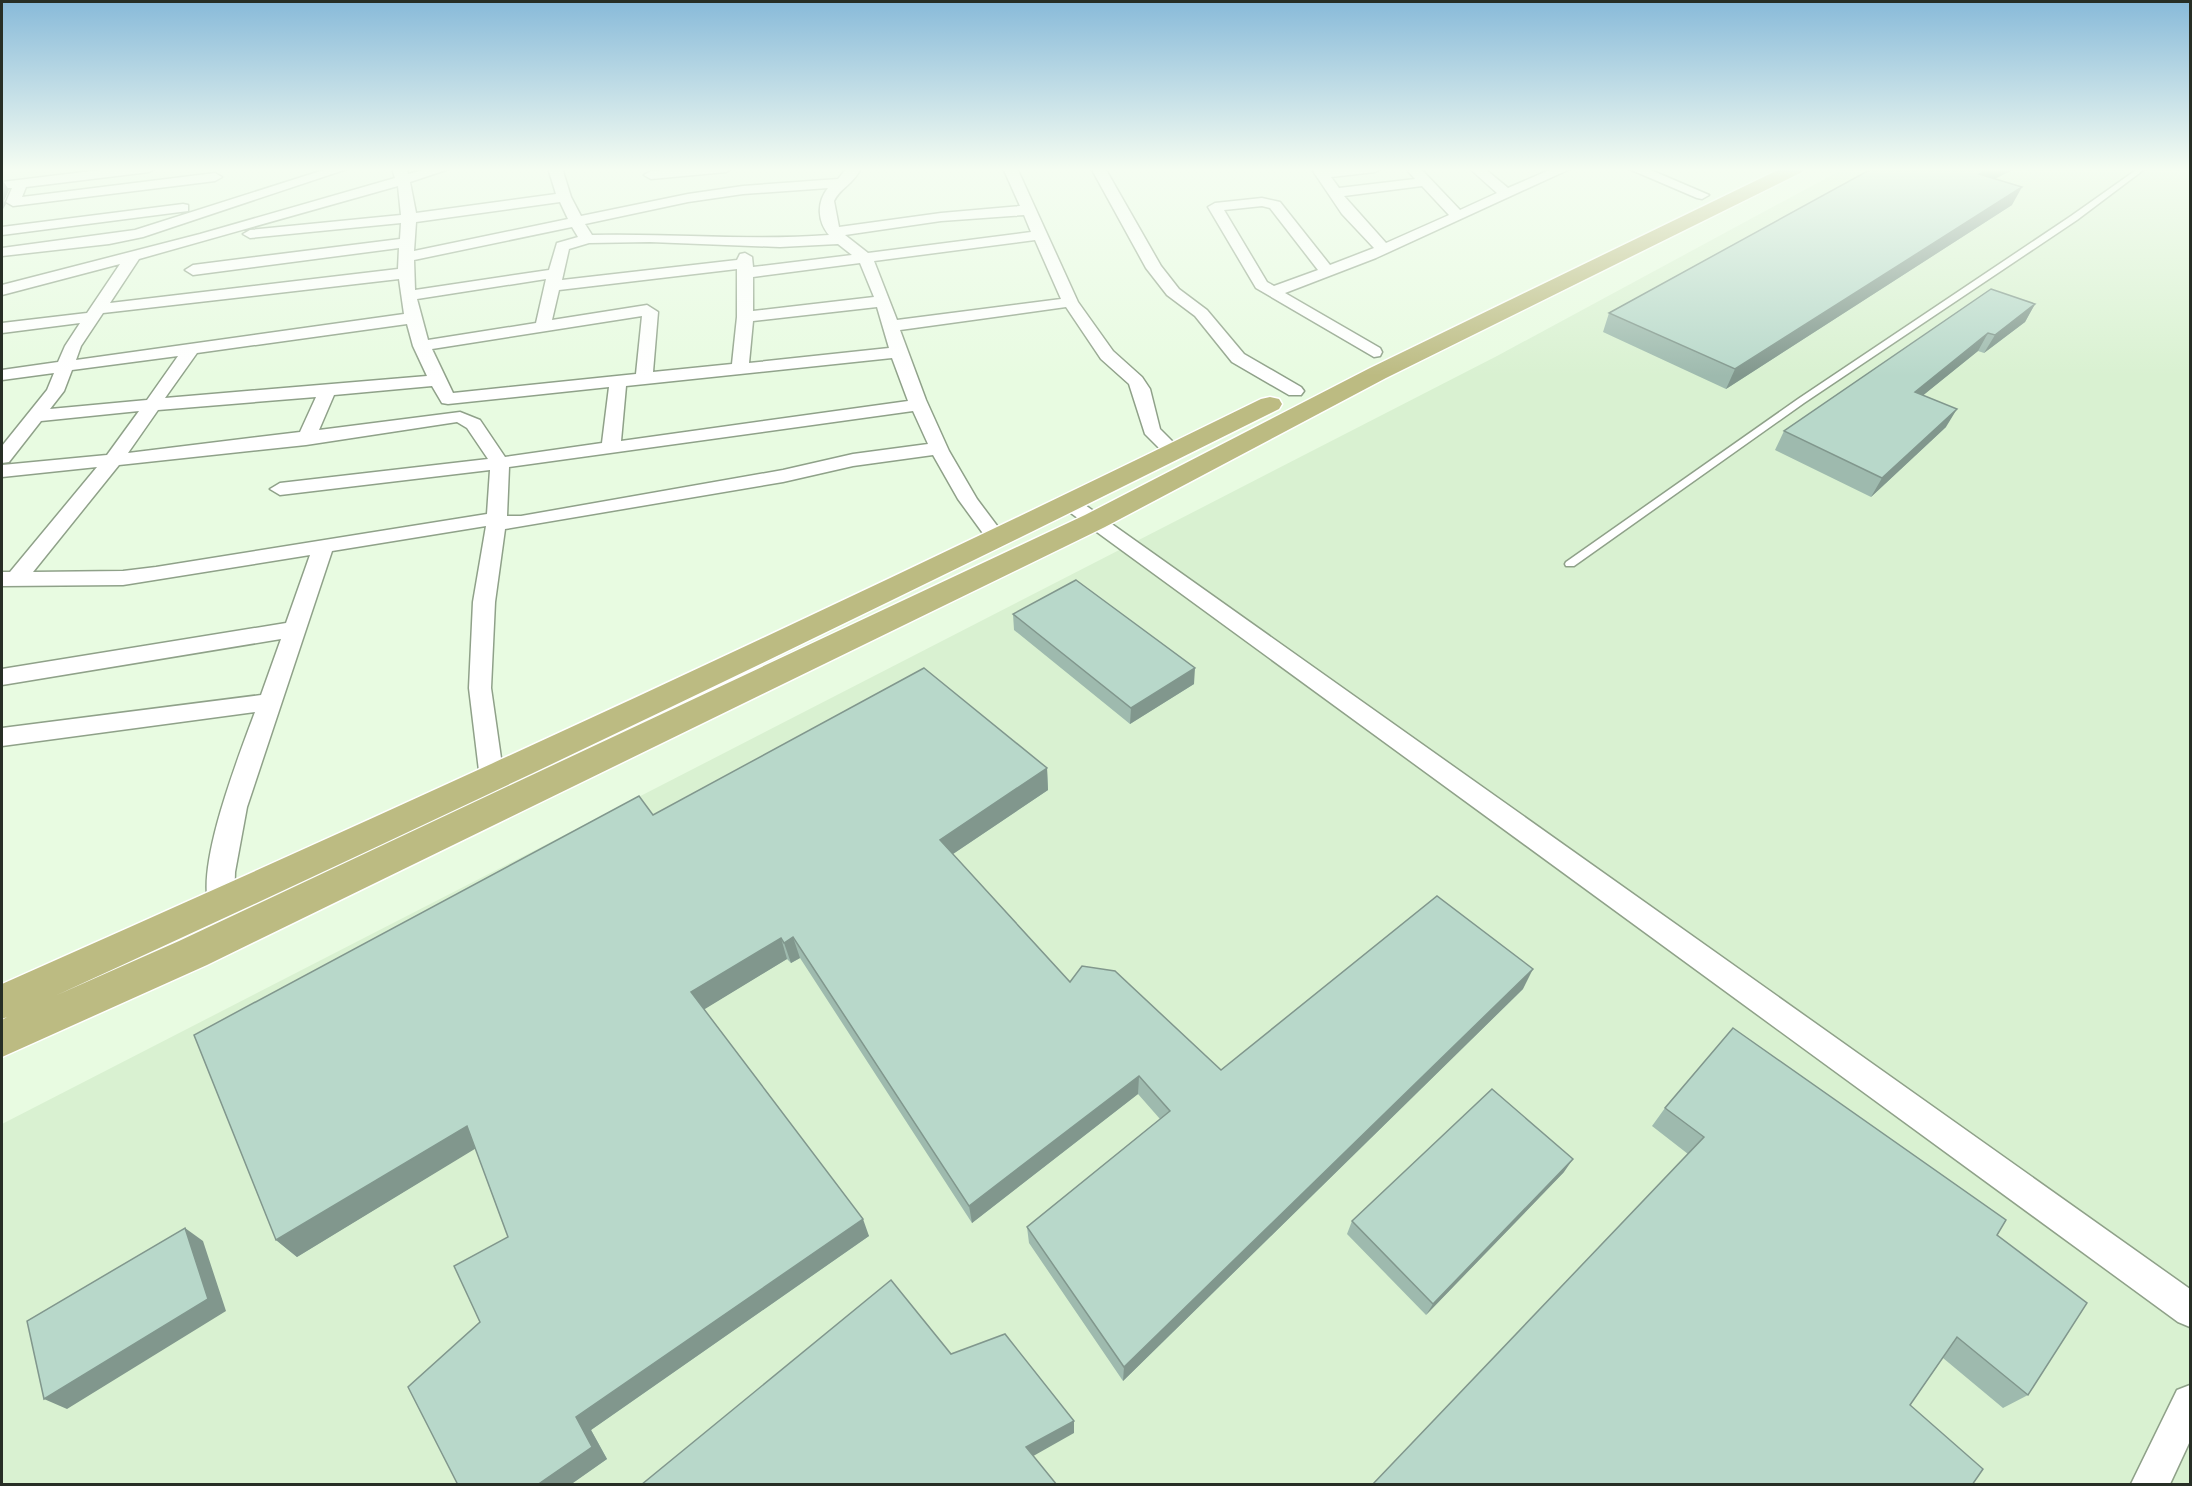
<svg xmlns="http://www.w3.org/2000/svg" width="2192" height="1486" viewBox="0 0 2192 1486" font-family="'Golos Text',sans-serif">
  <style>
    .built { fill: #d9f1d1 }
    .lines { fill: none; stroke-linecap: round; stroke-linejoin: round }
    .service-casing { stroke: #8fa189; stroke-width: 3 }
    .minor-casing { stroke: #8fa189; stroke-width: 3 }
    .primary-casing { stroke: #fff; stroke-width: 3 }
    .service { fill: #fff; fill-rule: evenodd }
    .minor { fill: #fff; fill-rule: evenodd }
    .primary { fill: #bcbb82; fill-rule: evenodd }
    .wall { fill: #9ebaae }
    .shaded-wall { fill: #81978d }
    .building { fill: #b8d8ca; stroke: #81978d; stroke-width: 1.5 }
  </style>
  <rect width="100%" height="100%" fill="#e8fbe1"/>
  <!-- built -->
  <path class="built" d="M1845 168H2190V1484H2V1124L1497 356Z"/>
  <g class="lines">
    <!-- service casing -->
    <g class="service-casing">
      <path id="service" d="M2139 168H2146L2077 220 1804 403 1574 566H1566L1565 564 1566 562 1798 399 2071 216Z"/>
    </g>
    <!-- minor casing -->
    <g class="minor-casing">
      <path id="minor" d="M116 168H156L149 172 26 187 22 197 215 173 222 177 215 181 13 206 6 202 12 188H2V182Z
        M330 168H350L143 237 109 244 2 256V248L135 230Z
        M392 168H406L408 174 431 168H452L410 182 416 213 556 194 548 168H562L571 197 581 216 688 194 743 186 838 179 847 168H861C853 185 841 187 834 201L839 227 941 213 1020 206 1003 168H1017L1078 302 1113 351 1142 377 1150 389 1160 429 1183 452 1181 456H1167L1145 434 1129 384 1101 359 1066 307 900 330 926 400 949 451 977 499 1007 539 1004 543H990L958 499 933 455 853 466 783 482 505 529 495 602 491 688 504 779 501 786 492 788 483 786 480 779 469 688 473 602 486 526 332 551 247 807 235 872 234 903 231 911 221 914 211 911C192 873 240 753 255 712L2 746V728L261 695 281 639 2 685V669L286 623 310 555 123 585 2 586V572H10L97 467 2 477V465L107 455 139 411 41 421 9 462 2 463V446L47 390 54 373 2 380V370L58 362 65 346 80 323 2 333V323L87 313 120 264 2 295V285L200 234 395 178ZM398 186 401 215 250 230 243 234 250 238 401 223 400 239 193 265 185 270 193 275 399 248 398 269 110 303 139 259ZM828 188C816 203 818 222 829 235 750 241 671 233 592 235L585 224 688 202 743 194ZM560 202 568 219 414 251 416 222ZM1024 215 1031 232 868 253 845 235 941 221ZM572 227 578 237 557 243 549 270 415 290 414 260ZM1035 240 1061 299 897 320 874 261ZM650 242 780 247 838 244 852 255 753 267 752 257 745 253 740 254 737 260 562 280 569 249 589 243ZM860 263 874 297 753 311V277ZM737 269V317L732 364 653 372 658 312 647 305 552 320 559 290ZM399 279 404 314 76 360 81 346 103 313ZM546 279 536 323 428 340 417 299ZM877 307 889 348 749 363 753 321ZM642 316 636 374 453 393 432 349ZM407 324 413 346 427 376 165 398 197 353ZM178 356 147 400 50 409 64 391 72 370ZM892 358 908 401 621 441 626 386ZM432 386 442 403 448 404 609 387 602 443 505 457 480 420 460 412 319 430 334 395ZM316 397 300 432 128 453 158 410ZM913 411 928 444 853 454 783 470 521 516H507L509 467ZM457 422 467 428 488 459 280 483 270 489 280 495 490 470 487 514 156 567 123 571 33 572 119 465 306 445Z
        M684 168H733L726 172 651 179 644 175 651 171Z
        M1091 168H1105L1161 266 1179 289 1207 310 1244 354 1301 387 1304 391 1301 395H1289L1232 362 1195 316 1167 295 1146 268Z
        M1311 168H1382L1375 172 1331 177 1339 188 1415 179 1408 171 1410 168H1420L1460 210 1497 193 1469 168H1484L1508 188 1554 168H1572L1376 258 1285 293 1380 348 1382 352 1380 356 1374 357 1256 288 1208 207 1215 203 1262 198 1280 202 1330 265 1374 248 1342 214ZM1422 186 1449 215 1386 243 1344 196ZM1262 206 1270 208 1318 270 1274 286 1267 282 1224 210Z
        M1627 168H1646L1709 195 1702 199 1697 198Z
        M183 204 188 205V211L2 235V227Z
        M1071 498 1078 500 2190 1289V1327L2178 1322 1064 508 1061 504Z
        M2190 1385V1441L2170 1484H2131L2177 1390Z"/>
    </g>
    <!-- primary casing -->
    <g class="primary-casing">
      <path id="primary" d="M1782 168H1805L1802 172 1386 378 1105 527 207 965 2 1057V1020L7 1017 2 1019V984C425 797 846 603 1261 399L1270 397 1279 399 1282 404 1279 409C875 611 468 807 57 995L179 941 1085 515 1370 368Z"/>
    </g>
    <!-- service -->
    <use href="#service" class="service"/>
    <!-- minor -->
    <use href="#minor" class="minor"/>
    <!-- primary -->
    <use href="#primary" class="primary"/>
  </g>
  <!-- wall -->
  <path class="wall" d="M1873 168H2016L1995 179 2012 205 1726 389 1603 332 1609 313Z
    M2035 304 2025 322 1984 353 1978 351 1923 395 1946 427 1871 497 1775 450 1784 431Z
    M1013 614 1194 684 1130 724 1014 630Z
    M1047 768 1048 790 953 854 1070 982 1221 1070 1523 989 1123 1381 1029 1243 1027 1227 1160 1119 1138 1094 972 1223 800 958 791 963 787 959 704 1009 869 1236 591 1430 607 1459 570 1485H458L480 1322 508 1237 475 1148 297 1257 276 1240Z
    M1665 1108 1997 1235 2028 1395 2003 1408 1943 1358 1910 1405 1688 1154 1652 1126Z
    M1564 1172 1426 1315 1347 1234 1352 1221Z"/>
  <!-- shaded-wall -->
  <path class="shaded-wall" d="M1991 168H2016L1970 191 1979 174Z
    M2 179 9 190 4 201 6 204 2 211Z
    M2022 187 2012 205 1726 389 1735 369Z
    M2035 304 2025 322 1984 353 1995 335Z
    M1988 333 1978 351 1905 410 1915 392Z
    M1957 409 1946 427 1871 497 1882 478Z
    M1195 668 1194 684 1130 724 1131 708Z
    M1047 768 1048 790 944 860 940 840Z
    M793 937 800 958 791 963 784 943Z
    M781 938 787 959 700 1012 691 992Z
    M1533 969 1523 989 1123 1381 1124 1367Z
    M1139 1076 1138 1094 972 1223 969 1206Z
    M467 1126 483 1144 297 1257 276 1240Z
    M1573 1159 1564 1172 1426 1315 1433 1304Z
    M863 1219 869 1236 591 1430 607 1459 570 1485H537L576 1417Z
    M185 1228 203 1241 226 1311 67 1409 44 1399Z
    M1074 1421V1433L1028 1459 1026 1447Z"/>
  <!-- building -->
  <path class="building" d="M1873 168H1991L1979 174 2022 187 1735 369 1609 313Z
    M1991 289 2035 304 1995 335 1988 333 1915 392 1957 409 1882 478 1784 431Z
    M1076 580 1195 668 1131 708 1013 614Z
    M924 668 1047 768 940 840 1070 982 1082 966 1115 971 1221 1070 1437 896 1533 969 1124 1367 1027 1227 1170 1111 1139 1076 969 1206 793 937 784 943 781 938 691 992 863 1219 576 1417 592 1447 537 1485H458L408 1387 480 1322 454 1266 508 1237 467 1126 276 1240 194 1035 639 796 653 815Z
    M1733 1028 2006 1220 1997 1235 2087 1303 2028 1395 1957 1337 1910 1405 1983 1469 1972 1485H1372L1704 1137 1665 1108Z
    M1492 1089 1573 1159 1433 1304 1352 1221Z
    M185 1228 208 1299 44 1399 27 1321Z
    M891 1280 951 1354 1005 1334 1074 1421 1026 1447 1057 1485H641Z"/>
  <!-- sky -->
  <linearGradient id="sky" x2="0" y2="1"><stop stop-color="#88bad9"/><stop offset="0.45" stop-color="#f5fdf2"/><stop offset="1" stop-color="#f5fdf2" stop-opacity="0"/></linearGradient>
  <rect width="2192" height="376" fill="url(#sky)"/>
  <!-- border -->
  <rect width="2192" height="1486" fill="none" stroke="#272e25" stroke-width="6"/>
</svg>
